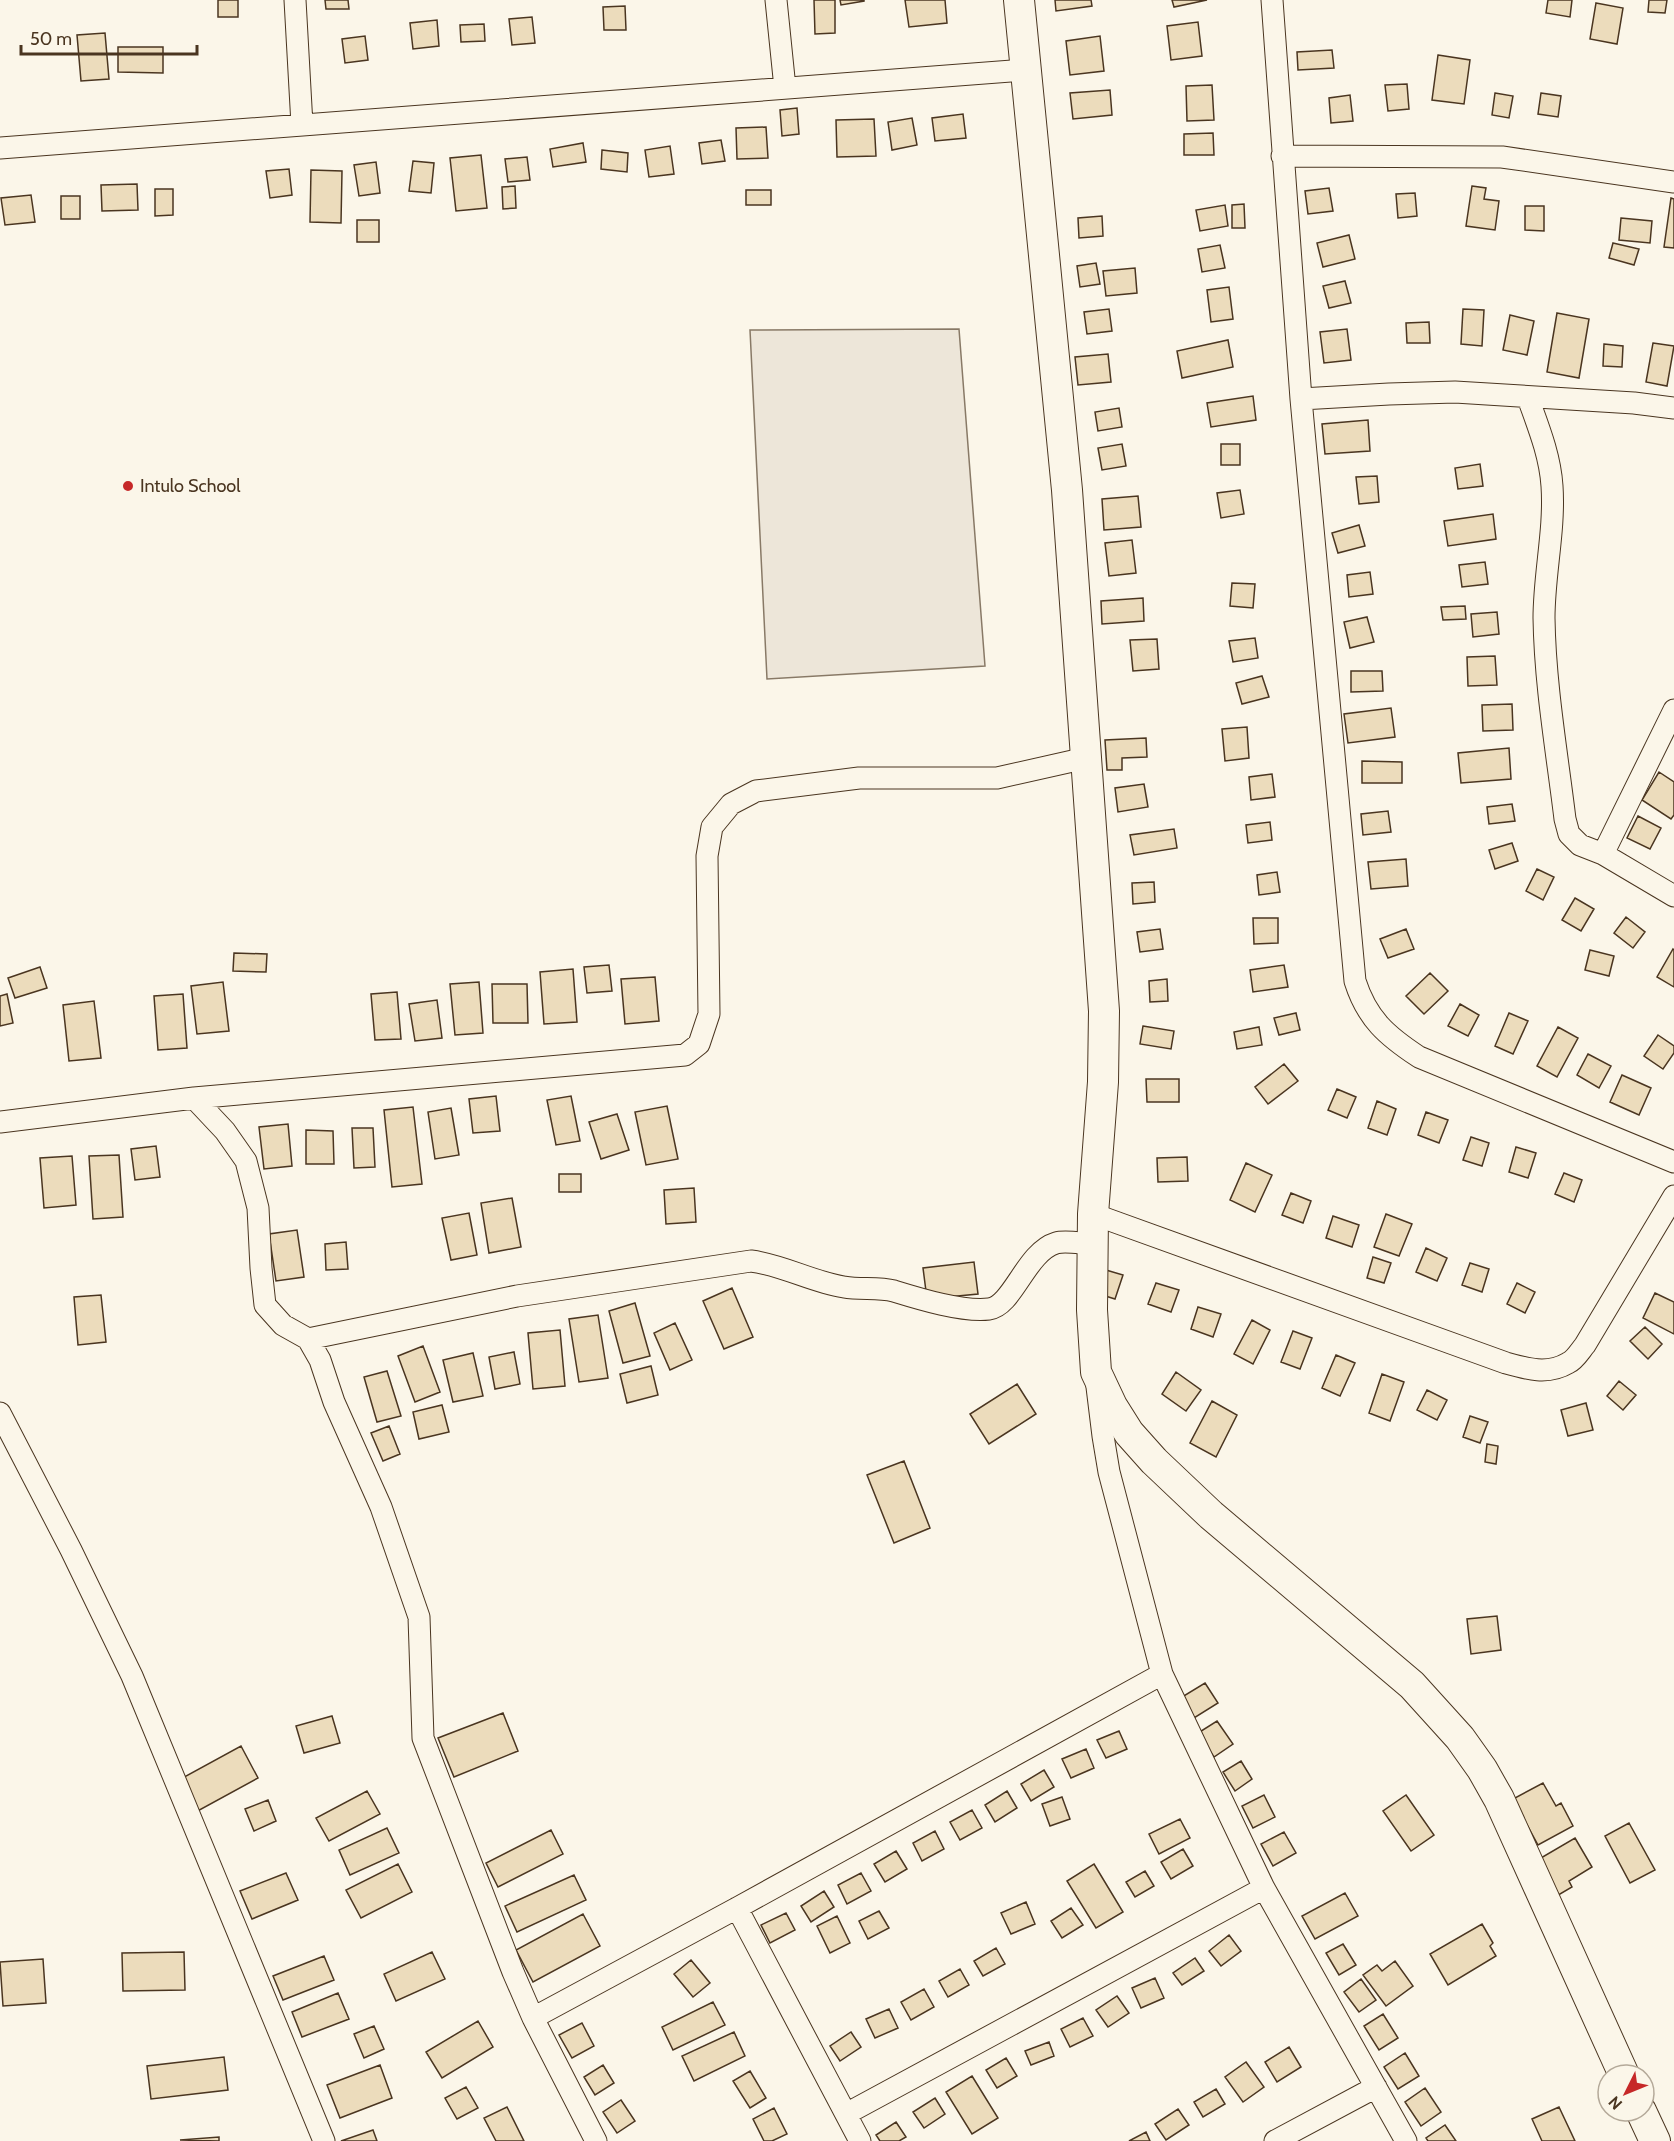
<svg xmlns="http://www.w3.org/2000/svg" width="1674" height="2141" viewBox="0 0 1674 2141" font-family="Cabin,sans-serif">
  <style>
    .garden { fill: #ede6d9; stroke: #887966; stroke-width: 1.5 }
    .building { fill: #ecdcbc; stroke: #4a3520; stroke-width: 1.5 }
    .lines { fill: none; stroke-linecap: round; stroke-linejoin: round }
    .street-casing { stroke: #4a3520; stroke-width: 23 }
    .secondary-casing { stroke: #4a3520; stroke-width: 32 }
    .street { stroke: #fbf6e9; stroke-width: 21 }
    .secondary { stroke: #fbf6e9; stroke-width: 30 }
    .poi-dot { fill: #c62828; stroke: #fbf6e9; stroke-width: 2 }
    .labels { text-anchor: middle; stroke-width: 4.5; stroke-linejoin: round; paint-order: stroke }
    .poi-label { font-size: 18px; fill: #4a3520; stroke: #fbf6e9; text-anchor: start }
  </style>
  <rect width="100%" height="100%" fill="#fbf6e9"/>
  <!-- garden -->
  <path class="garden" d="M959 329 985 666 767 679 750 330Z"/>
  <!-- building -->
  <path class="building" d="M218 0H238V17H218Z
    M325 0H348L349 9H326Z
    M814 0H835V33L815 34Z
    M840 0H864V1L841 5Z
    M905 0H945L947 23 909 27Z
    M1055 0H1091L1092 6 1056 11Z
    M1172 0H1207L1174 7Z
    M1548 0H1572L1570 17 1546 13Z
    M1649 0H1667L1665 13 1648 12Z
    M1596 3 1623 8 1617 44 1590 39Z
    M625 6 626 30H604L603 7Z
    M532 17 535 43 512 45 509 19Z
    M437 20 439 46 413 49 410 23Z
    M1198 22 1202 56 1171 60 1167 26Z
    M484 24 485 41 461 42 460 25Z
    M105 33 109 79 81 81 77 35Z
    M365 36 368 60 345 63 342 39Z
    M1100 36 1104 71 1070 75 1066 41Z
    M118 47H163V73L118 72Z
    M1332 50 1334 68 1298 70 1297 52Z
    M1438 55 1470 60 1464 104 1432 100Z
    M1407 84 1409 109 1388 111 1385 85Z
    M1212 85 1214 120 1187 121 1186 86Z
    M1110 90 1112 115 1073 119 1070 93Z
    M1495 93 1513 96 1509 118 1492 115Z
    M1541 93 1561 96 1558 117 1538 114Z
    M1350 95 1353 121 1331 123 1329 98Z
    M797 108 799 134 782 136 780 110Z
    M963 114 966 138 935 141 932 118Z
    M912 118 917 145 892 150 888 122Z
    M874 119 876 156 837 157 836 120Z
    M766 127 768 158 737 159 736 128Z
    M1213 133 1214 155H1184V134Z
    M721 140 725 161 702 164 699 143Z
    M583 143 586 162 553 167 550 149Z
    M670 146 674 174 649 177 645 150Z
    M602 150 628 153 627 172 601 169Z
    M481 155 487 208 456 211 450 158Z
    M527 157 530 180 508 182 505 159Z
    M413 161 434 163 431 193 409 191Z
    M376 162 380 193 359 196 354 165Z
    M289 169 292 195 270 198 266 171Z
    M311 170 342 171 341 223 310 222Z
    M137 184 138 210 102 211 101 185Z
    M515 186 516 208 503 209 502 187Z
    M1472 186 1486 188 1484 199 1499 201 1495 230 1466 226Z
    M1329 188 1333 211 1308 214 1305 191Z
    M155 189H173V215L155 216Z
    M746 190H771V205H746Z
    M1415 193 1417 216 1398 218 1396 194Z
    M31 195 35 222 5 225 1 198Z
    M61 196H80V219H61Z
    M1671 198 1674 199V248L1664 247Z
    M1244 204 1245 228H1232V205Z
    M1225 205 1228 226 1200 231 1196 210Z
    M1525 206H1544V231L1525 230Z
    M1102 216 1103 236 1079 238 1078 218Z
    M1621 218 1652 221 1650 243 1619 240Z
    M357 220H379V242H357Z
    M1349 235 1355 259 1323 267 1317 243Z
    M1613 243 1639 249 1634 265 1609 258Z
    M1220 245 1225 268 1202 272 1198 249Z
    M1096 263 1100 284 1080 287 1077 266Z
    M1135 268 1137 293 1106 296 1103 271Z
    M1345 281 1351 303 1329 308 1323 286Z
    M1229 287 1233 319 1211 322 1207 290Z
    M1109 309 1112 331 1087 334 1084 312Z
    M1463 309 1484 310 1482 346 1461 344Z
    M1557 313 1589 319 1579 378 1547 372Z
    M1510 315 1534 321 1527 355 1503 350Z
    M1429 322 1430 343H1407L1406 323Z
    M1347 329 1351 360 1324 363 1320 332Z
    M1228 340 1233 367 1182 378 1177 351Z
    M1653 343 1674 346 1667 386 1646 382Z
    M1604 344 1623 346 1622 367 1603 366Z
    M1108 354 1111 382 1078 385 1075 357Z
    M1253 396 1256 420 1211 427 1207 403Z
    M1119 408 1122 427 1098 431 1095 412Z
    M1368 420 1370 451 1325 454 1322 424Z
    M1122 444 1126 466 1102 470 1098 448Z
    M1221 444H1240V465H1221Z
    M1480 464 1483 486 1458 489 1455 468Z
    M1377 476 1379 502 1359 504 1356 477Z
    M1240 490 1244 514 1221 518 1217 493Z
    M1138 496 1141 527 1104 530 1102 499Z
    M1493 514 1496 539 1448 546 1444 521Z
    M1359 525 1365 546 1338 553 1332 533Z
    M1132 540 1136 573 1109 576 1105 543Z
    M1485 562 1488 584 1462 587 1459 565Z
    M1370 572 1373 594 1349 597 1347 575Z
    M1232 583 1255 584 1253 608 1230 606Z
    M1143 598 1144 621 1102 624 1101 601Z
    M1465 606 1466 619 1443 620 1441 607Z
    M1497 612 1499 634 1473 637 1471 614Z
    M1367 617 1374 642 1350 648 1344 622Z
    M1255 638 1258 658 1233 662 1229 641Z
    M1157 639 1159 669 1133 671 1130 640Z
    M1495 656 1497 685 1468 686 1467 657Z
    M1351 671H1382L1383 691 1351 692Z
    M1262 676 1269 697 1242 704 1236 683Z
    M1512 704 1513 730 1483 731 1482 705Z
    M1391 708 1395 737 1348 743 1344 714Z
    M1247 727 1249 758 1225 761 1222 729Z
    M1146 738 1147 757 1122 758V770H1107L1105 740Z
    M1509 748 1511 779 1461 783 1458 753Z
    M1362 761 1402 762V783H1362Z
    M1659 772 1674 782V815L1671 819 1642 800Z
    M1272 774 1275 797 1251 800 1249 777Z
    M1144 784 1148 807 1118 812 1115 788Z
    M1512 804 1515 821 1489 824 1487 807Z
    M1388 811 1391 832 1363 835 1361 814Z
    M1638 816 1661 828 1650 849 1627 838Z
    M1270 822 1272 840 1248 843 1246 825Z
    M1174 829 1177 848 1134 855 1130 835Z
    M1512 843 1518 861 1495 869 1489 850Z
    M1406 859 1408 886 1371 889 1368 862Z
    M1537 869 1554 877 1543 900 1526 891Z
    M1277 872 1280 892 1259 895 1257 875Z
    M1154 882 1155 902 1133 904 1132 883Z
    M1575 898 1594 909 1581 931 1562 920Z
    M1626 917 1645 932 1633 948 1614 933Z
    M1253 918H1278V943L1254 944Z
    M1160 929 1163 949 1140 952 1137 932Z
    M1406 929 1414 949 1388 958 1380 939Z
    M1673 949 1674 950V987L1657 977Z
    M1590 950 1614 956 1609 976 1585 970Z
    M234 953 267 954 266 972 233 971Z
    M609 965 612 991 587 993 584 967Z
    M1284 965 1288 987 1253 992 1250 970Z
    M40 967 47 988 15 998 8 978Z
    M573 969 577 1022 544 1024 540 972Z
    M1430 973 1448 991 1424 1014 1406 996Z
    M655 977 659 1021 625 1024 621 979Z
    M1167 979 1168 1001 1150 1002 1149 981Z
    M223 982 229 1031 197 1034 191 986Z
    M479 982 483 1033 455 1035 450 984Z
    M492 984H527L528 1023H493Z
    M397 992 401 1039 375 1040 371 994Z
    M7 994 13 1023 0 1026V996Z
    M183 994 187 1048 158 1050 154 996Z
    M437 1000 442 1038 415 1041 409 1004Z
    M94 1001 101 1058 69 1061 63 1005Z
    M1460 1004 1479 1015 1468 1036 1448 1026Z
    M1296 1013 1300 1030 1279 1035 1274 1018Z
    M1509 1013 1528 1021 1513 1054 1495 1046Z
    M1143 1026 1174 1031 1171 1049 1140 1044Z
    M1259 1027 1262 1045 1237 1049 1234 1032Z
    M1558 1027 1578 1038 1557 1077 1537 1066Z
    M1658 1035 1674 1046V1053L1663 1069 1644 1056Z
    M1588 1054 1611 1066 1599 1088 1577 1075Z
    M1284 1064 1298 1081 1268 1104 1255 1087Z
    M1622 1075 1651 1088 1639 1115 1610 1102Z
    M1146 1079H1179V1102H1147Z
    M1337 1089 1356 1097 1347 1118 1328 1110Z
    M496 1096 500 1131 473 1133 469 1099Z
    M571 1096 580 1141 556 1145 547 1100Z
    M1377 1101 1396 1109 1387 1135 1368 1128Z
    M667 1106 678 1159 646 1165 635 1112Z
    M413 1107 422 1184 392 1187 384 1110Z
    M451 1108 459 1155 435 1159 428 1112Z
    M1426 1112 1448 1120 1439 1143 1418 1135Z
    M617 1114 629 1150 601 1159 589 1122Z
    M288 1124 292 1166 264 1169 259 1127Z
    M352 1128H373L375 1167 354 1168Z
    M306 1130 333 1131 334 1164H306Z
    M1471 1137 1489 1143 1482 1166 1463 1160Z
    M156 1146 160 1177 135 1180 131 1149Z
    M1516 1147 1536 1153 1528 1178 1509 1172Z
    M119 1155 123 1217 93 1219 89 1156Z
    M72 1156 76 1205 44 1208 40 1158Z
    M1187 1157 1188 1181 1158 1182 1157 1158Z
    M1246 1163 1272 1175 1255 1212 1230 1200Z
    M1564 1173 1582 1180 1574 1202 1555 1194Z
    M559 1174H581V1192H559Z
    M694 1188 696 1222 666 1224 664 1190Z
    M1291 1193 1311 1201 1303 1223 1282 1215Z
    M512 1198 521 1247 489 1253 481 1203Z
    M469 1213 477 1255 451 1260 442 1218Z
    M1386 1214 1412 1224 1399 1256 1374 1247Z
    M1333 1216 1359 1225 1352 1247 1326 1238Z
    M297 1230 304 1277 276 1281 269 1234Z
    M346 1242 348 1269 326 1270 325 1244Z
    M1426 1248 1447 1258 1437 1281 1416 1272Z
    M1373 1257 1391 1263 1384 1283 1367 1278Z
    M974 1262 978 1294 927 1299 923 1268Z
    M1470 1263 1489 1269 1482 1292 1462 1285Z
    M1106 1270 1123 1275 1115 1299 1099 1294Z
    M1156 1283 1179 1290 1171 1312 1148 1304Z
    M1517 1283 1535 1292 1525 1313 1507 1304Z
    M732 1288 753 1337 724 1349 703 1301Z
    M1655 1293 1674 1302V1334L1643 1318Z
    M101 1295 106 1342 78 1345 74 1297Z
    M635 1303 650 1356 623 1363 609 1311Z
    M1198 1307 1221 1314 1213 1337 1191 1329Z
    M598 1315 608 1378 579 1382 569 1319Z
    M1252 1320 1270 1330 1253 1364 1234 1354Z
    M675 1323 692 1360 670 1370 654 1333Z
    M1645 1327 1662 1344 1648 1359 1630 1341Z
    M560 1330 565 1386 533 1389 528 1333Z
    M1293 1331 1312 1338 1300 1369 1281 1362Z
    M423 1346 440 1392 415 1402 398 1356Z
    M514 1352 520 1384 495 1389 489 1357Z
    M473 1353 483 1396 453 1402 443 1360Z
    M1336 1355 1355 1363 1340 1396 1322 1388Z
    M651 1366 658 1395 627 1403 620 1374Z
    M387 1371 401 1416 377 1422 364 1377Z
    M1176 1372 1201 1390 1186 1411 1162 1394Z
    M1382 1374 1404 1382 1390 1421 1369 1413Z
    M1619 1381 1636 1395 1623 1410 1607 1396Z
    M1017 1384 1036 1414 989 1444 970 1414Z
    M1427 1390 1447 1400 1437 1420 1417 1410Z
    M1212 1401 1237 1415 1216 1457 1190 1443Z
    M1586 1403 1593 1430 1568 1436 1561 1410Z
    M442 1405 449 1432 419 1439 413 1412Z
    M1470 1416 1488 1422 1480 1443 1463 1437Z
    M389 1426 400 1454 383 1461 371 1433Z
    M1487 1444 1498 1446 1496 1464 1485 1462Z
    M904 1461 930 1528 894 1543 867 1475Z
    M1497 1616 1501 1650 1471 1654 1467 1619Z
    M1205 1683 1218 1703 1194 1718 1182 1697Z
    M503 1713 518 1751 454 1777 438 1738Z
    M332 1716 340 1743 304 1753 296 1726Z
    M1217 1721 1233 1744 1214 1757 1198 1733Z
    M1119 1731 1127 1749 1106 1758 1097 1740Z
    M241 1746 258 1778 194 1813 177 1781Z
    M1086 1749 1094 1768 1071 1778 1062 1759Z
    M1241 1761 1252 1779 1235 1791 1223 1772Z
    M1044 1770 1054 1787 1031 1801 1021 1784Z
    M1543 1783 1556 1806 1561 1803 1573 1826 1538 1845 1513 1799Z
    M367 1791 380 1814 329 1841 316 1818Z
    M1007 1791 1017 1808 995 1822 985 1805Z
    M1264 1795 1275 1817 1253 1828 1242 1806Z
    M1406 1795 1434 1835 1411 1851 1383 1811Z
    M1062 1797 1070 1819 1050 1826 1042 1804Z
    M268 1800 276 1821 254 1831 245 1809Z
    M972 1810 982 1828 960 1840 950 1822Z
    M1180 1819 1190 1838 1159 1854 1149 1834Z
    M1629 1823 1655 1870 1630 1883 1605 1836Z
    M387 1828 399 1853 350 1875 339 1850Z
    M551 1830 563 1854 498 1887 486 1863Z
    M935 1831 944 1849 922 1861 913 1843Z
    M1284 1832 1296 1853 1273 1866 1261 1844Z
    M1575 1838 1592 1867 1569 1881 1572 1887 1555 1897 1534 1862Z
    M1183 1849 1193 1866 1171 1879 1161 1862Z
    M896 1851 907 1869 885 1882 874 1864Z
    M398 1864 412 1892 361 1918 346 1890Z
    M1094 1864 1123 1912 1096 1928 1067 1881Z
    M1145 1871 1154 1886 1135 1897 1126 1882Z
    M286 1873 298 1900 252 1919 240 1891Z
    M861 1873 871 1891 847 1904 838 1885Z
    M574 1875 586 1900 517 1932 505 1906Z
    M824 1891 834 1907 811 1922 801 1906Z
    M1345 1893 1358 1916 1315 1939 1302 1916Z
    M1026 1902 1035 1924 1011 1934 1001 1913Z
    M1071 1908 1083 1925 1062 1938 1051 1921Z
    M879 1911 889 1928 868 1939 859 1921Z
    M786 1913 795 1930 770 1943 761 1925Z
    M583 1914 600 1946 533 1982 516 1950Z
    M837 1916 850 1943 830 1953 817 1926Z
    M1482 1924 1493 1943 1490 1946 1496 1956 1448 1985 1430 1954Z
    M1229 1935 1241 1951 1221 1966 1209 1951Z
    M1343 1944 1356 1965 1339 1975 1326 1953Z
    M996 1948 1005 1964 983 1976 974 1961Z
    M184 1952 185 1990 123 1991 122 1953Z
    M432 1952 445 1979 396 2001 384 1974Z
    M324 1956 334 1980 283 2000 273 1976Z
    M1195 1958 1204 1971 1182 1985 1173 1973Z
    M43 1959 46 2003 3 2006 0 1962Z
    M691 1960 710 1983 693 1997 674 1974Z
    M1395 1961 1413 1986 1386 2006 1363 1975 1377 1965 1382 1971Z
    M960 1969 969 1985 948 1997 939 1981Z
    M1155 1978 1164 1998 1141 2008 1132 1988Z
    M1361 1979 1376 2000 1359 2012 1344 1992Z
    M924 1989 934 2007 911 2020 901 2002Z
    M338 1993 349 2019 302 2037 292 2012Z
    M1117 1996 1129 2013 1108 2027 1096 2010Z
    M713 2002 725 2025 673 2050 662 2027Z
    M889 2009 898 2028 875 2038 866 2019Z
    M1383 2014 1398 2038 1379 2050 1364 2026Z
    M1083 2018 1093 2036 1070 2047 1061 2029Z
    M478 2021 493 2047 442 2078 426 2052Z
    M582 2023 594 2046 572 2058 559 2035Z
    M374 2026 384 2049 364 2058 354 2034Z
    M734 2032 745 2056 694 2081 682 2056Z
    M851 2032 861 2047 840 2061 830 2046Z
    M1049 2042 1054 2056 1031 2065 1025 2051Z
    M1289 2047 1301 2067 1277 2082 1265 2062Z
    M1405 2053 1419 2076 1398 2089 1384 2067Z
    M224 2057 228 2090 151 2099 147 2066Z
    M1006 2058 1017 2076 997 2088 986 2070Z
    M1246 2062 1264 2087 1243 2102 1225 2077Z
    M380 2065 392 2098 340 2118 327 2085Z
    M603 2065 614 2083 595 2095 584 2077Z
    M750 2071 766 2098 750 2108 733 2081Z
    M972 2076 998 2118 972 2134 946 2092Z
    M466 2087 478 2108 457 2119 445 2098Z
    M1425 2088 1441 2112 1421 2126 1405 2102Z
    M1216 2089 1225 2104 1203 2117 1194 2102Z
    M935 2098 945 2114 924 2128 913 2112Z
    M621 2100 635 2121 617 2133 603 2112Z
    M507 2107 524 2141H496L484 2118Z
    M1559 2107 1575 2141H1542L1532 2119Z
    M774 2108 787 2134 772 2141H764L753 2119Z
    M1178 2109 1189 2125 1166 2140 1155 2124Z
    M896 2122 906 2137 899 2141H880L876 2135Z
    M1445 2125 1456 2141H1428L1426 2138Z
    M373 2130 377 2141H341Z
    M1146 2132 1150 2141H1129Z
    M219 2137V2141L180 2140Z"/>
  <g class="lines">
    <!-- street casing -->
    <g class="street-casing">
      <path id="street" d="M295 0 302 125
        M776 0 785 88
        M1272 0 1301 399 1355 981C1367 1019 1387 1036 1419 1057L1674 1162
        M0 148 1025 70
        M1282 156 1502 157 1674 182
        M1528 398C1538 426 1550 455 1552 486 1555 530 1544 574 1544 618 1545 685 1557 753 1565 819L1569 834 1580 845 1603 854 1674 896
        M1301 399 1389 394 1455 392 1634 403 1674 408
        M1603 854 1674 710
        M194 1098 225 1131 246 1161 258 1208 261 1268 265 1305 283 1325 308 1339 517 1296 751 1261C783 1265 812 1282 844 1287 860 1290 878 1287 894 1291 920 1299 962 1312 989 1309 1013 1306 1026 1252 1056 1243 1066 1240 1083 1244 1093 1244
        M0 1122 194 1098 685 1055 699 1044 709 1014 707 856 712 827 731 804 756 791 859 778H997L1086 758
        M1093 1214 1506 1363C1527 1369 1548 1375 1568 1363 1575 1360 1580 1351 1585 1345L1674 1196
        M308 1339 320 1360 334 1402 381 1507 419 1617 423 1738 513 1972 533 2018 596 2141
        M1097 1387 1103 1436 1109 1472 1162 1674 1264 1888 1406 2141
        M0 1413 71 1550 132 1676 324 2141
        M737 1908 860 2141
        M533 2018 737 1908 1162 1674
        M846 2114 1264 1888
        M1275 2141 1376 2087"/>
    </g>
    <!-- secondary casing -->
    <g class="secondary-casing">
      <path id="secondary" d="M1019 0 1067 490 1104 1011 1103 1082 1093 1214 1092 1310 1096 1372 1112 1406 1129 1433 1154 1461 1211 1515 1412 1685 1460 1738 1482 1769 1499 1799 1624 2075
        M1641 2111 1655 2141"/>
    </g>
    <!-- street -->
    <use href="#street" class="street"/>
    <!-- secondary -->
    <use href="#secondary" class="secondary"/>
  </g>
  <!-- markers -->
  <circle class="poi-dot" cx="128" cy="486" r="6"/>
  <g class="labels">
    <!-- poi labels -->
    <g class="poi-label">
      <text x="140" y="492">Intulo School</text>
    </g>
  </g>
  <!-- north arrow -->
  <g transform="translate(1626 2093) rotate(227)"><circle r="28" fill="#fbf6e9" stroke="#b4a999" stroke-width="1.5"/>
  <path d="M0-4.5L10 22L0 15L-10 22Z" fill="#c62828"/>
  <text y="-9" font-size="16" font-weight="bold" text-anchor="middle" fill="#4a3520">N</text>
  </g>
  <!-- scale -->
  <path d="M21 45v9h176v-9" fill="none" stroke="#4a3520" stroke-width="3"/>
  <text x="30" y="45" font-size="18" fill="#4a3520" stroke="#fbf6e9" stroke-width="4.5" paint-order="stroke">50 m</text>
</svg>
